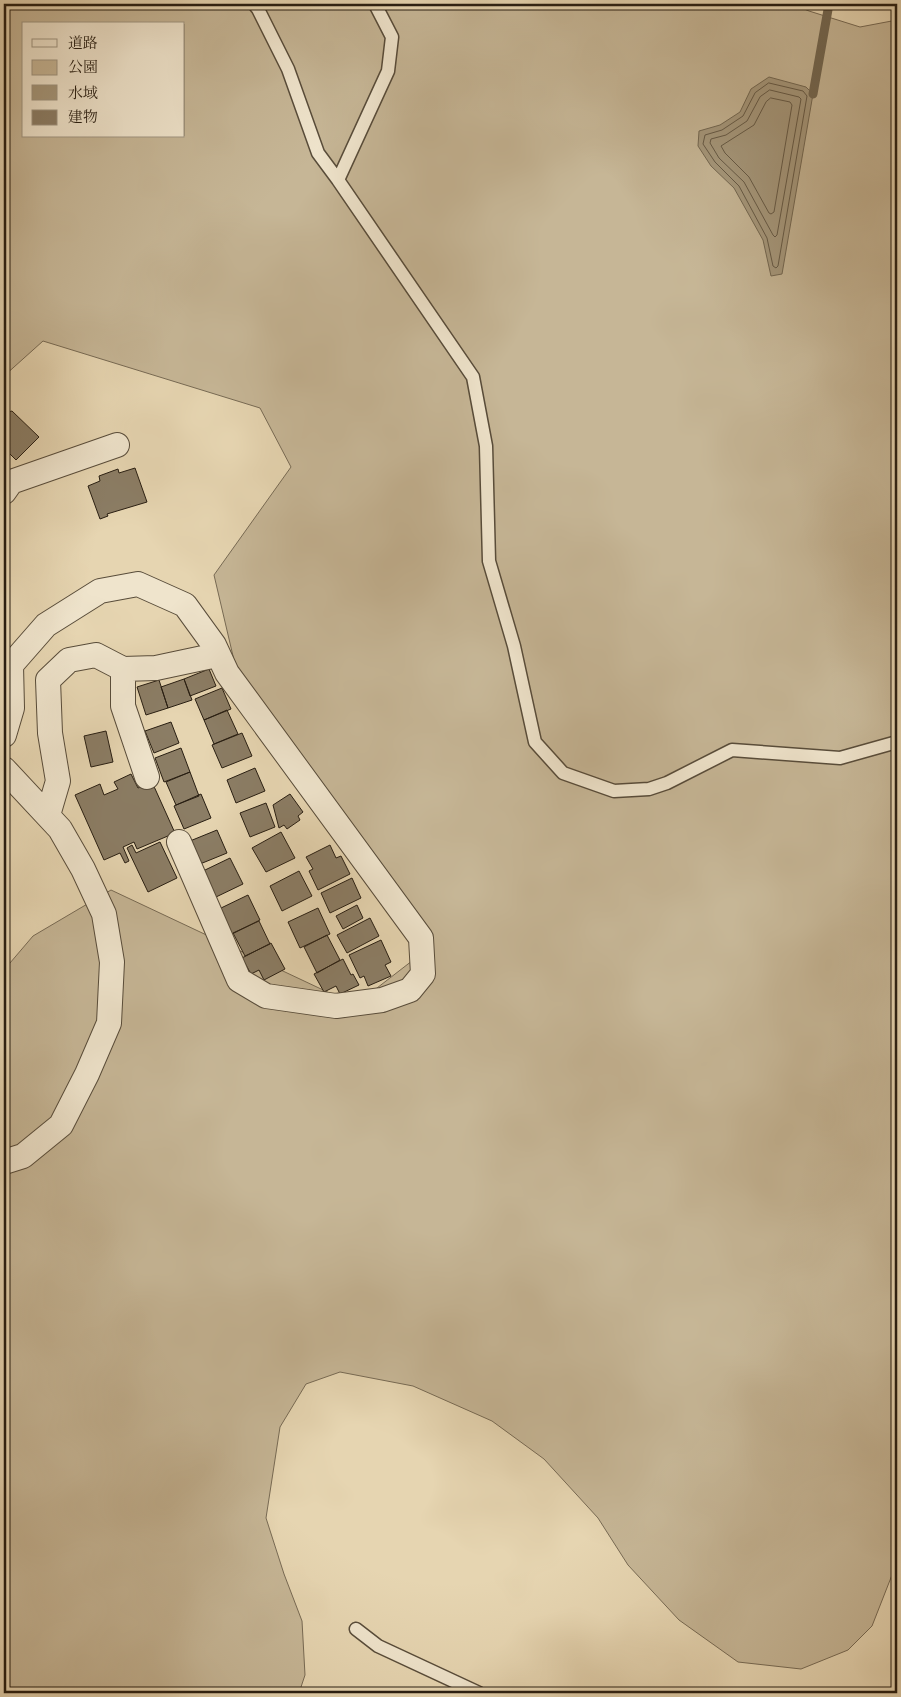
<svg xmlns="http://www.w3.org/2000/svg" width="901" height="1697" viewBox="0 0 901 1697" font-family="'Libre Caslon Text','Noto Serif JP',serif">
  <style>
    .green { fill: #c6b696; stroke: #776a54; fill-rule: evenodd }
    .water { fill: #a5977b; stroke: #736751 }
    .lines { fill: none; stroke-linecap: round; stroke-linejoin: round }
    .shore { stroke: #665a46; stroke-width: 1 }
    .stream { stroke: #736751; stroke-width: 9 }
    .building { fill: #8b7d65; stroke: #281e12 }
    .lane-casing { stroke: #584c3a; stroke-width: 15 }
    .street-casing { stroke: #584c3a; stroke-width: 26 }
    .lane { stroke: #efe4cc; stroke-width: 12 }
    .street { stroke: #efe4cc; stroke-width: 24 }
  </style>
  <rect width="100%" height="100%" fill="#e6d5b1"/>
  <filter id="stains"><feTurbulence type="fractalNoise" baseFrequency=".004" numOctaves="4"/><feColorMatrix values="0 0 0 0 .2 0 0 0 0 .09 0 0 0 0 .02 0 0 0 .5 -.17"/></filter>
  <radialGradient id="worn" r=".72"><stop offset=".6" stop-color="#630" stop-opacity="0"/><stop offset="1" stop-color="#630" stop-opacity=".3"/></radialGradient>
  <!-- green -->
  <path class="green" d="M4 4H792L809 11 860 27 897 20V1536L892 1575 872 1626 848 1650 801 1669 738 1662 679 1620 628 1565 598 1518 544 1459 492 1421 413 1386 340 1372 306 1384 280 1427 266 1518 284 1574 302 1621 305 1675 299 1693H4V970L33 936 111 890 355 1005 430 947 237 673 214 575 291 467 260 408 43 341 4 376ZM24 24H184V136H24Z"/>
  <!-- water -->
  <path class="water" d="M769 77 806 87 813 94 782 274 771 276 763 240 734 188 711 166 698 146 699 131 720 125 740 112 751 89Z"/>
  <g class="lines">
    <!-- shore -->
    <path class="shore" d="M769 83 803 91 807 96 778 266 776 268 773 266 767 238 739 186 715 162 703 144 705 135 722 130 743 116 755 93Z
      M770 90 799 97 801 99 777 235 775 237 773 235 744 182 719 158 710 143 711 139 726 135 747 121 760 97Z
      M771 98 790 102 792 105 774 212 771 214 769 213 749 177 725 153 721 146 754 125 766 102Z"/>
    <!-- stream -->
    <path class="stream" d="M813 94 829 4"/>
  </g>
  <!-- building -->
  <path class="building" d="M12 411 39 437 16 460 4 448V413Z
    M135 468 147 502 107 514 108 516 100 519 88 486 100 481 99 476 118 469 119 473Z
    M209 669 216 686 190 696 184 679Z
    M184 679 192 700 168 708 161 687Z
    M159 680 168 708 146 715 137 687Z
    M222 688 231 709 204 720 195 699Z
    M227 710 238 734 214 744 204 720Z
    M171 722 179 743 154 753 145 731Z
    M106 731 113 762 91 767 84 736Z
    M242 733 252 756 222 768 212 745Z
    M181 748 190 772 164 782 155 758Z
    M255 768 265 791 236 803 227 780Z
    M190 772 199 796 176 805 166 782Z
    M131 774 138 788 152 782 175 833 137 849 134 842 123 847 129 861 125 863 120 853 104 860 75 795 100 784 104 795 118 789 114 782Z
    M201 794 211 818 184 829 174 806Z
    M290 794 303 812 298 816 300 820 287 829 284 825 279 828 273 805Z
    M266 803 275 827 250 837 240 813Z
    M217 830 227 853 200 864 190 841Z
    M281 832 295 858 266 872 252 848Z
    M160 842 177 878 148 892 127 848 132 845 136 853Z
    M330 845 336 858 341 856 350 874 318 890 309 871 313 869 306 857Z
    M230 858 243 884 216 897 203 871Z
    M299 871 312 896 282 911 270 886Z
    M352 878 361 898 330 913 321 893Z
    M248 895 260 920 232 934 219 909Z
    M357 905 363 918 343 929 336 916Z
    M318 908 330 934 300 948 288 922Z
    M370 918 379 936 347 953 337 935Z
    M259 921 270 944 245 956 233 933Z
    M327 935 340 960 317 973 304 947Z
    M381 940 391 962 385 965 391 976 368 986 364 976 360 978 349 955Z
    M271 943 285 969 264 980 259 970 251 974 242 958Z
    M343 959 351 975 353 974 359 985 340 994 336 986 324 992 314 974Z"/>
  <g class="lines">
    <!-- lane casing -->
    <g class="lane-casing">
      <path id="lane" d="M254 4 258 9 288 69 318 153 338 180 388 71 392 37 375 4
        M338 180 473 377 486 446 489 561 514 646 535 742 563 773 614 791 649 789 667 783 732 750 840 758 897 742
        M356 1629 378 1646 479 1693"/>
    </g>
    <!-- street casing -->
    <g class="street-casing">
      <path id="street" d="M4 492 11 482 117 445
        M123 669 156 668 217 655
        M4 735 12 708 11 665 46 625 100 591 138 584 185 605 214 645 227 673 421 938 423 974 410 990 382 1000 336 1006 266 996 239 980 179 842
        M4 769 60 829 83 869 104 914 112 962 109 1023 87 1074 61 1125 23 1156 4 1162
        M48 815 58 781 50 733 48 680 69 660 96 655 123 669V706L147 777"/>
    </g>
    <!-- lane -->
    <use href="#lane" class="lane"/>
    <!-- street -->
    <use href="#street" class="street"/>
  </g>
  <!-- margin -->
  <rect width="901" height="1697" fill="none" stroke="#e6d5b1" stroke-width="20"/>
  <rect x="5" y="5" width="891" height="1687" fill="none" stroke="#281e12" stroke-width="2.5"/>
  <rect x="10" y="10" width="881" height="1677" fill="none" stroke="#281e12"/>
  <!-- legend -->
  <rect x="22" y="22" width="162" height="115" fill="#efe4cc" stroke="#9f9582"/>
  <rect x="32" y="39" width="25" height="8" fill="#efe4cc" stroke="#9f9582"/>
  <text x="68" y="48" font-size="15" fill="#281e12">道路</text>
  <rect x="32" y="60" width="25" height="15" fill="#c6b696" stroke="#9f9582"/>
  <text x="68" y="72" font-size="15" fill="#281e12">公園</text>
  <rect x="32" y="85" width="25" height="15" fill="#a5977b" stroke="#9f9582"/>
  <text x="68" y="98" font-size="15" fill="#281e12">水域</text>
  <rect x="32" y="110" width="25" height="15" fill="#8b7d65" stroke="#9f9582"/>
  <text x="68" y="122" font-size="15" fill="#281e12">建物</text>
  <rect width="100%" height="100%" filter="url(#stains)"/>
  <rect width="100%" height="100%" fill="url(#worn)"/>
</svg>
